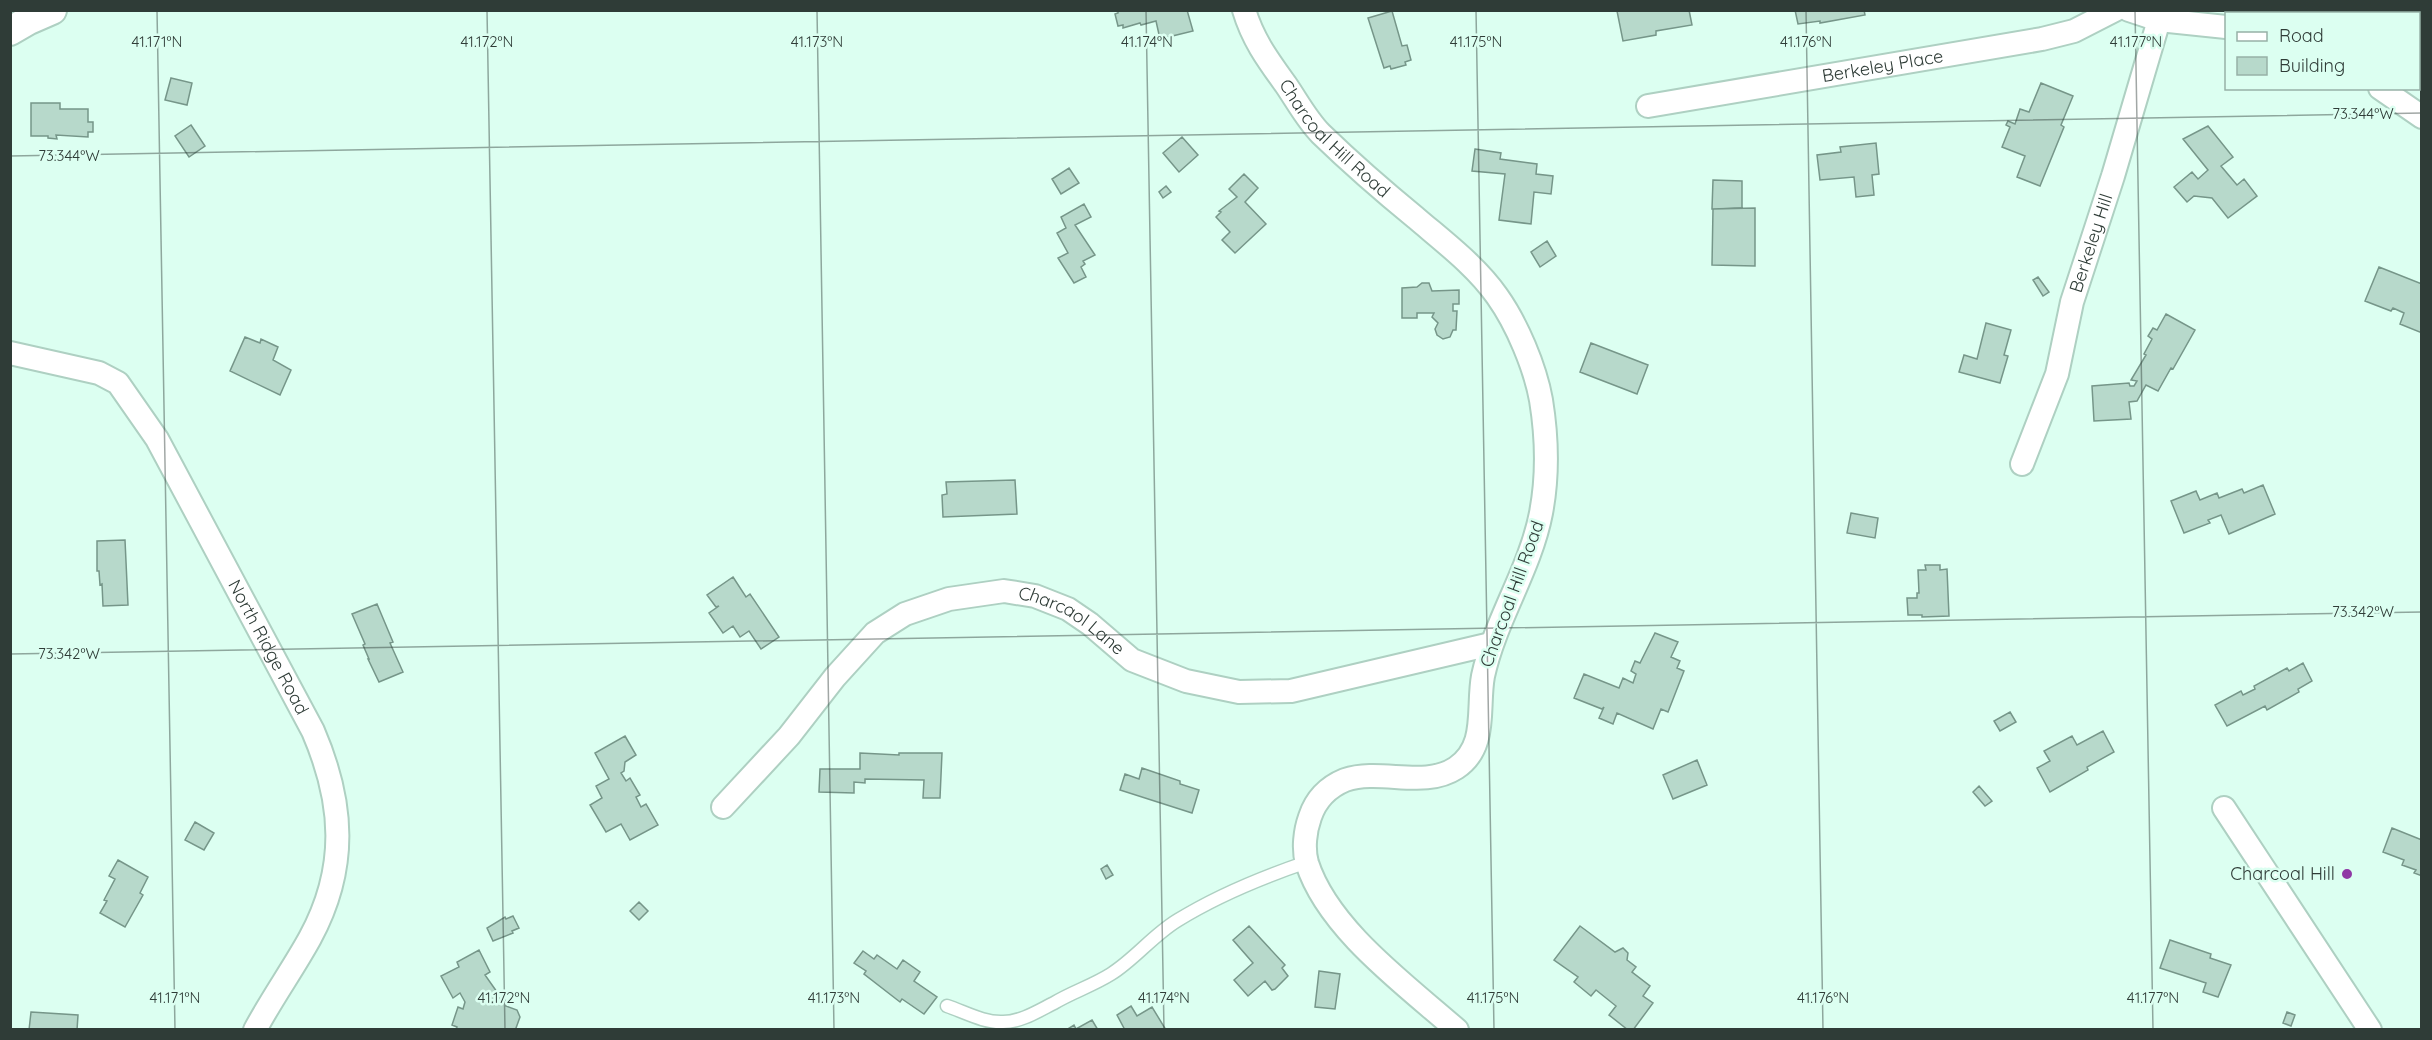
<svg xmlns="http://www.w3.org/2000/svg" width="2432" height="1040" viewBox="0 0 2432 1040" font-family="Quicksand,sans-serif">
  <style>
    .building { fill: #b7d9cb; stroke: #769689; stroke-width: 1.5 }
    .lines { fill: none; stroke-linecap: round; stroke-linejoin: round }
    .service-casing { stroke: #aed0c2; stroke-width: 15 }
    .minor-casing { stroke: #aed0c2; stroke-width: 26 }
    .tertiary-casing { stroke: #aed0c2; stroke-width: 32 }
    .service { stroke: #fff; stroke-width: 12 }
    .minor { stroke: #fff; stroke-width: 22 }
    .tertiary { stroke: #fff; stroke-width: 28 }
    .ticks { fill: none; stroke: #2f3c37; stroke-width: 1.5; stroke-opacity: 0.45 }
    .poi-dot { fill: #8f38a5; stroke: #dcfff1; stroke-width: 2 }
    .labels { text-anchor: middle; stroke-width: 5; stroke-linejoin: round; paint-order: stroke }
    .street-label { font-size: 18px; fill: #2f3c37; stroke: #dcfff1 }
    .poi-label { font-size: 18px; fill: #2f3c37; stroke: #dcfff1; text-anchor: end }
    .ticks-label { font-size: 15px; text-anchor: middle; fill: #2f3c37; stroke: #dcfff1; stroke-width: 5; stroke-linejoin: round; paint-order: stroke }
  </style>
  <rect width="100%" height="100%" fill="#dcfff1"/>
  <!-- building -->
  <path class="building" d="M1118 10H1187L1193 31 1160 39 1156 21 1141 25 1140 23 1123 28V25L1118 26 1115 14 1118 13Z
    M1689 10 1692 25 1656 31V35L1623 41 1617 11Z
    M1795 10H1864L1865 15 1820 23V21L1798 24Z
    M1392 11 1402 46 1407 45 1411 60 1405 62 1406 65 1391 69 1390 66 1384 68 1368 18Z
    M171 78 192 83 187 105 165 100Z
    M2041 83 2073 96 2061 125 2064 127 2040 186 2017 177 2025 156 2002 147 2010 127 2006 125 2008 121 2015 124 2020 109 2029 112Z
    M31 103H60V109H88V122H93V132H88V137L56 135 57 139 48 138V136H31Z
    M191 125 205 146 189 157 175 136Z
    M2208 126 2233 157 2221 166 2237 185 2244 179 2257 196 2228 218 2212 198 2194 196 2187 202 2174 187 2192 172 2198 179 2208 170 2183 139Z
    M1182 137 1198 155 1179 172 1163 153Z
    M1876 143 1879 174 1872 175 1874 195 1856 197 1854 177 1820 180 1817 155 1841 152 1840 147Z
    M1475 149 1501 153 1500 159 1537 164 1536 174 1553 176 1551 194 1534 192 1531 224 1499 220 1505 174 1472 171Z
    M1069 168 1079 183 1061 194 1052 179Z
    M1244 174 1258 188 1245 202 1266 224 1235 253 1222 240 1230 232 1216 217 1221 212 1219 211 1237 197 1229 189Z
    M1713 180 1742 181V208L1712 209Z
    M1166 186 1171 192 1163 198 1159 192Z
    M1084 204 1091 217 1075 225 1095 255 1083 261 1085 264 1081 267 1086 277 1074 283 1058 258 1068 253 1057 233 1066 228 1061 217Z
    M1755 208V266L1712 265 1713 209Z
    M1547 241 1556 256 1540 267 1531 252Z
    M2379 267 2422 284V333L2400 324 2404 313 2393 308 2391 311 2365 301Z
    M2038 277 2049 292 2043 296 2033 280Z
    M1422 283H1429L1432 291 1459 290V304H1453V311H1457L1456 330H1453L1450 337 1443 339 1437 335 1435 329 1438 323 1432 317 1434 313H1417V318H1402V288L1417 287Z
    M2166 314 2195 330 2173 369 2171 368 2158 391 2146 385 2137 401 2129 402 2131 419 2094 421 2092 386 2129 383 2130 386H2134L2137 381 2131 380 2146 355 2144 354 2152 339 2148 336 2153 328 2157 330Z
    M1986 323 2011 330 2004 355 2008 356 2000 383 1959 372 1964 355 1977 359Z
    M245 337 260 343 261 339 278 347 273 360 291 370 280 395 230 371Z
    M1591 343 1648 365 1637 394 1580 372Z
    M1015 480 1017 514 943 517 942 495 947 494 946 482Z
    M2263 485 2275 514 2229 534 2221 515 2208 520 2210 523 2184 533 2171 501 2196 491 2200 500 2217 493 2219 498 2242 489 2244 493Z
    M1851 513 1878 518 1875 538 1847 533Z
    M125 540 128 605 103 606 102 584 100 585 99 571H97V541Z
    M1925 565H1940V570L1947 569 1949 616 1922 617V615H1908L1907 598H1917V593H1919L1918 570H1926Z
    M733 577 746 597 750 594 779 637 761 649 749 631 740 637 733 626 723 633 709 613 719 606 716 607 707 595Z
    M377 604 393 642 390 643 403 672 379 682 368 659H369L363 645 365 644 352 614Z
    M1655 633 1678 642 1671 657 1680 661 1677 668 1684 671 1668 712 1661 709 1653 729 1617 713 1613 724 1599 718 1604 707 1602 709 1574 698 1584 674 1619 688 1623 678 1633 683 1636 674 1631 671 1635 661 1640 663Z
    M2303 663 2312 681 2298 689 2299 692 2267 710 2265 706 2227 726 2215 705 2241 691 2243 695 2255 689 2254 686 2287 668 2289 671Z
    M2010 712 2016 722 2000 731 1994 721Z
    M2103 731 2114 752 2087 767 2088 770 2050 792 2037 768 2050 761 2044 751 2072 736 2077 745Z
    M625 736 636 755 625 762 624 771 621 773 626 781 630 778 640 795 636 797 641 807 646 804 658 825 630 840 621 824 606 832 590 805 602 798 596 786 609 779 595 753Z
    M860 753 899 755V753H942L940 798H923L924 780 865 779V783L854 782V793L819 792 820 769H860Z
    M1697 760 1707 785 1673 799 1663 775Z
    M1142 768 1180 781V784L1199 790 1192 813 1120 790 1125 774 1139 779Z
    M1979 786 1992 801 1985 806 1973 792Z
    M195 822 214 833 204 850 185 840Z
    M2392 828 2422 840V876L2414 873 2416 870 2402 865 2404 860 2383 852Z
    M118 860 148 877 140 893 143 895 125 927 100 913 107 901 104 900 115 879 109 876Z
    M1107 865 1113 875 1106 879 1101 869Z
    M639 902 648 911 639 920 630 911Z
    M513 916 519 928 512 931 513 933 493 941 487 928 505 917 506 919Z
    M1249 926 1285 965 1282 968 1288 976 1275 989 1272 990 1265 981 1248 996 1234 980 1253 963 1233 940Z
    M1580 926 1615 952 1623 948 1628 953 1627 960 1636 967 1632 972 1650 986 1643 996 1653 1003 1633 1030H1628L1609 1015 1616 1006 1596 990 1591 996 1574 982 1578 977 1554 960Z
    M2170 940 2211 954 2210 958 2231 965 2218 997 2203 992 2206 983 2160 968Z
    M479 950 490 972 485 975 497 992 496 997 507 1001 506 1006 517 1010 520 1017 516 1028 514 1030H456L457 1027 452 1025 458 1007 463 1009 465 1002 460 993 453 998 441 976 459 967 457 962Z
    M863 951 874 959 877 955 897 969 903 960 920 972 914 981 937 997 924 1014 902 999 900 1002 864 974 866 971 854 963Z
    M1319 971 1340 974 1335 1009 1315 1007Z
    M1131 1006 1137 1016 1152 1007 1166 1030H1125L1117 1015Z
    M31 1012 78 1015 77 1030H29Z
    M2287 1012 2295 1015 2291 1026 2283 1023Z
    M1092 1020 1098 1030H1066L1074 1025 1076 1029Z"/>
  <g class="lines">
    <!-- service casing -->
    <g class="service-casing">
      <path id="service" d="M947 1006C965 1012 984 1023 1003 1022 1021 1022 1038 1011 1054 1003 1072 992 1092 986 1111 974 1135 959 1153 935 1178 920 1217 896 1263 877 1307 862"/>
    </g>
    <!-- minor casing -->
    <g class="minor-casing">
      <g id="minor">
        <path id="s1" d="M1244 10C1253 40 1268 60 1286 85 1297 101 1307 120 1321 134 1351 163 1383 191 1416 218 1444 242 1476 266 1497 296 1517 324 1535 367 1541 400 1547 437 1548 476 1541 513 1530 570 1495 620 1483 676 1477 708 1488 747 1456 768 1424 789 1381 768 1345 780 1328 787 1316 799 1310 817 1305 831 1303 849 1307 863 1328 929 1406 985 1457 1030"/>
        <path d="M2129 10 2159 20 2226 27"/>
        <path d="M2380 88 2422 117"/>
        <path id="s2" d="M1648 106 2042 39 2074 31 2115 10"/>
        <path id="s3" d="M10 353 99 373 118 383 157 439 313 731C344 803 348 868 310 938 293 969 272 998 255 1030"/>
        <path id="s4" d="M2022 464 2057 374 2072 302 2113 176 2159 20"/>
        <path id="s5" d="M723 807 789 736 835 677 875 633 905 614 949 599 1004 591 1035 596 1068 609 1090 624 1132 660 1186 681 1239 692 1291 691 1491 644"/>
        <path d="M2224 808 2370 1030"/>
      </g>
    </g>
    <!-- tertiary casing -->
    <g class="tertiary-casing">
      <path id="tertiary" d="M10 31 29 20 52 10"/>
    </g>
    <!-- service -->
    <use href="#service" class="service"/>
    <!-- minor -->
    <use href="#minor" class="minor"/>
    <!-- tertiary -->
    <use href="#tertiary" class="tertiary"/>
  </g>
  <!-- ticks -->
  <path class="ticks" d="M157 10 175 1030M487 10 505 1030M817 10 834 1030M1146 10 1164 1030M1476 10 1494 1030M1806 10 1823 1030M2135 10 2153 1030M10 156 2422 113M10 654 2422 612"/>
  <!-- markers -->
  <circle class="poi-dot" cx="2347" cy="874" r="6"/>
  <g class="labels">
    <!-- street labels -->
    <g class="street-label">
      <text dy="6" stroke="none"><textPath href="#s2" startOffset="238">Berkeley Place</textPath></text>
      <text dy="6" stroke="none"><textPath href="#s1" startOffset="159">Charcoal Hill Road</textPath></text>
      <text dy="6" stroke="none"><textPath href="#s4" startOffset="232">Berkeley Hill</textPath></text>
      <text transform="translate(1512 594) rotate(-70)" y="6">Charcoal Hill Road</text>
      <text dy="6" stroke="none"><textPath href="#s5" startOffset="444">Charcaol Lane</textPath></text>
      <text dy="6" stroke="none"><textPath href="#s3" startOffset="417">North Ridge Road</textPath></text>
    </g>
    <!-- poi labels -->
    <g class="poi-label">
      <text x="2335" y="880">Charcoal Hill</text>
    </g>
  </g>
  <g class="ticks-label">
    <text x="157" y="47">41.171°N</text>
    <text x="487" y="47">41.172°N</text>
    <text x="817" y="47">41.173°N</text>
    <text x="1147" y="47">41.174°N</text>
    <text x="1476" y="47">41.175°N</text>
    <text x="1806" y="47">41.176°N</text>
    <text x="2136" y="47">41.177°N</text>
    <text x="2363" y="119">73.344°W</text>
    <text x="69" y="161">73.344°W</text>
    <text x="2363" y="617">73.342°W</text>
    <text x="69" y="659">73.342°W</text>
    <text x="175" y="1003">41.171°N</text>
    <text x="504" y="1003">41.172°N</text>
    <text x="834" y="1003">41.173°N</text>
    <text x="1164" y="1003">41.174°N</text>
    <text x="1493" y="1003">41.175°N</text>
    <text x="1823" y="1003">41.176°N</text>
    <text x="2153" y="1003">41.177°N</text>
  </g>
  <!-- border -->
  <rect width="2432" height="1040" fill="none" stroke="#2f3c37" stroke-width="24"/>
  <!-- legend -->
  <rect x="2225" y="12" width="195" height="78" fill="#dcfff1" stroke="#97b1a7" stroke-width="1.5"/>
  <rect x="2237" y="32" width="30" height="9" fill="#ffffff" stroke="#97b1a7" stroke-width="1.5"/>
  <text x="2279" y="42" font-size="18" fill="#2f3c37">Road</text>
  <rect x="2237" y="57" width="30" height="18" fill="#b7d9cb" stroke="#97b1a7" stroke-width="1.5"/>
  <text x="2279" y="72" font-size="18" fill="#2f3c37">Building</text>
</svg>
